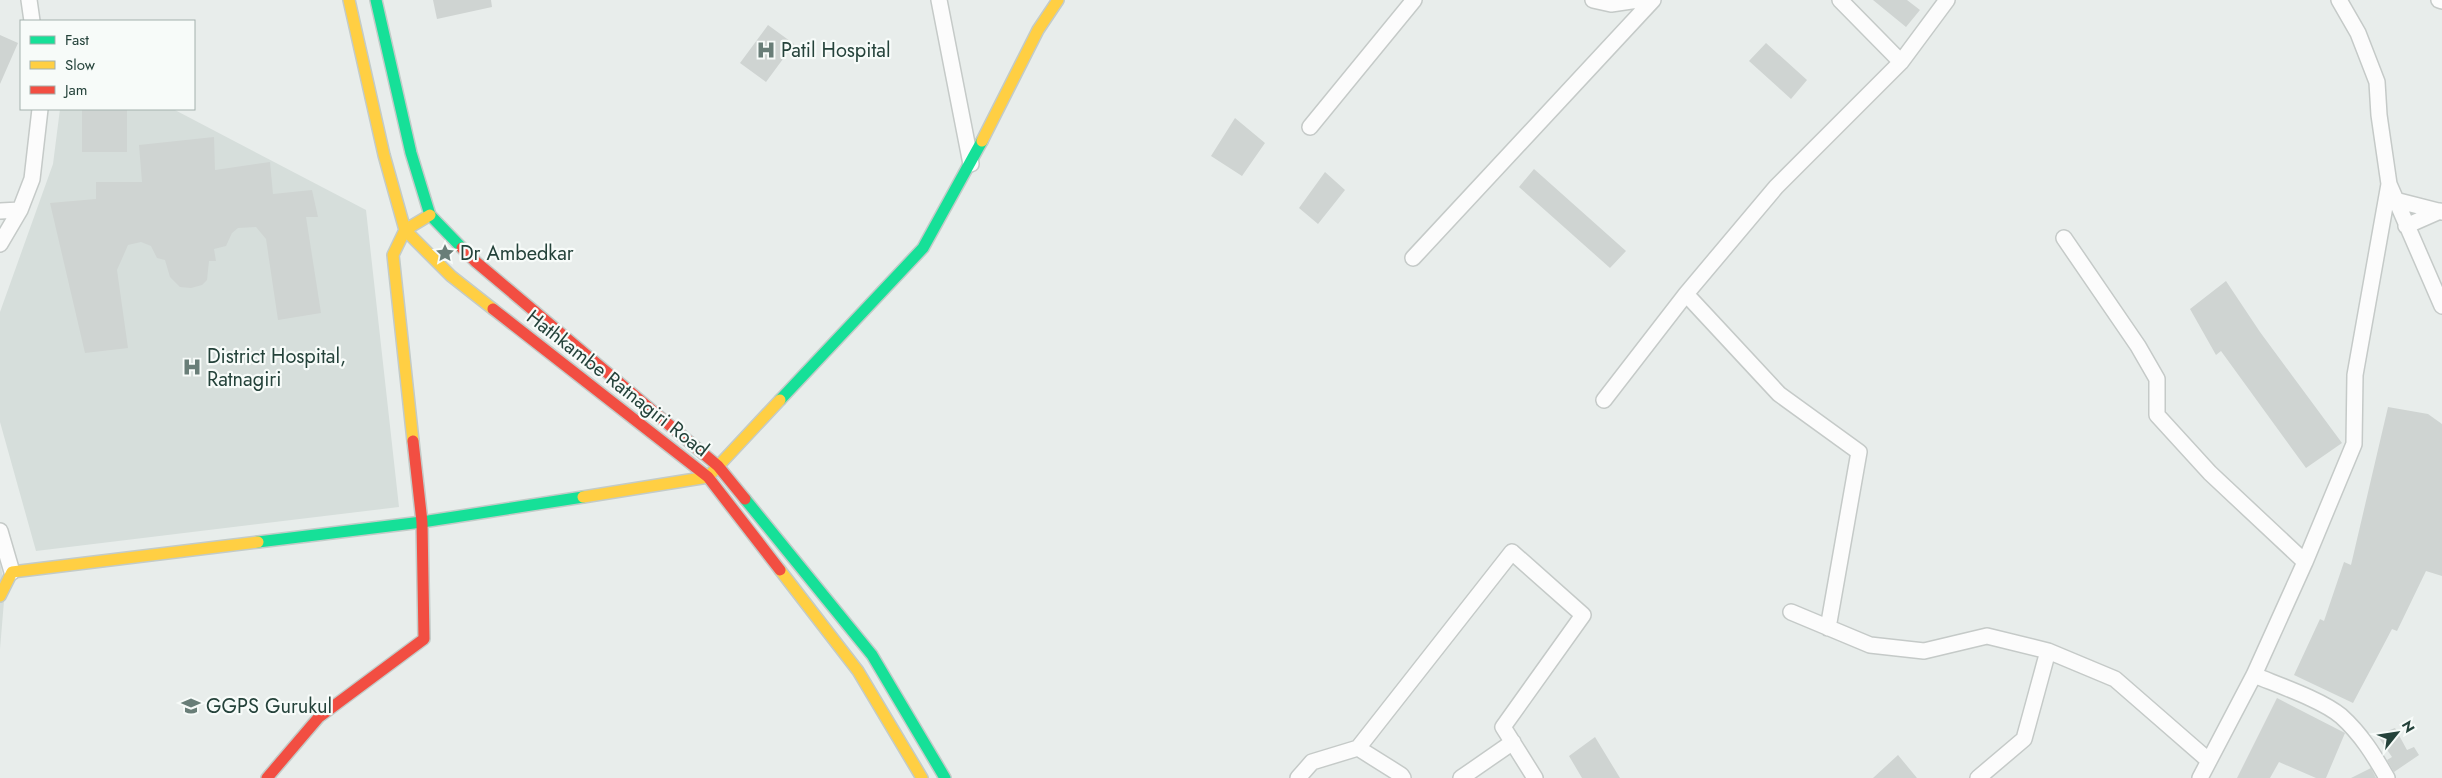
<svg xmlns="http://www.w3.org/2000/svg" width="2442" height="778" viewBox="0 0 2442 778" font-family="Jost,sans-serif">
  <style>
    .built { fill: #d6dedb }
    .building { fill: #cfd4d2 }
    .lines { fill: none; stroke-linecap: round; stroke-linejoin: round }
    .street-casing { stroke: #c5cac8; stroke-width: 18 }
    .fast-casing { stroke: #c3cbc8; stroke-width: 14 }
    .slow-casing { stroke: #c3cbc8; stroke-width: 14 }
    .jam-casing { stroke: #c3cbc8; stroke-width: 14 }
    .street { stroke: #fcfcfc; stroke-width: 15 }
    .fast { stroke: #16e098; stroke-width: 11 }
    .slow { stroke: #ffcf43; stroke-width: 11 }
    .jam { stroke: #f24e42; stroke-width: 11 }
    .labels { text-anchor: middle; stroke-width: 4.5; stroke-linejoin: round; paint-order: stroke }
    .poi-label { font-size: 20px; fill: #24423a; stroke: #f7fbf9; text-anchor: start }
    .street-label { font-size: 20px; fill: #24423a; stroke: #f7fbf9 }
  </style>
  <rect width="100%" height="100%" fill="#e8edeb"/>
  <!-- built -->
  <path class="built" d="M60 109H173L366 210 399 507 36 551 0 422V312L53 164Z
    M0 562 5 589 0 649Z"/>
  <!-- building -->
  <path class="building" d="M433 0H491L492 7 437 19Z
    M1873 0H1907L1920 10 1906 27Z
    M768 25 794 44 766 82 740 63Z
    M0 35 18 43 0 84Z
    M1766 43 1807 80 1791 99 1749 61Z
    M82 109H127V152H82Z
    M1235 118 1265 143 1242 176 1211 156Z
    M214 137 215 170 270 162 273 194 312 190 318 217H306L321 313 278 320 266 239 256 227 238 228 232 233 226 246 214 249 216 261H209L207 280 202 285 191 288 180 287 170 277 165 260 157 258 151 246 141 242 128 245 117 270 128 348 85 353 50 203 96 199V182H142L139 145Z
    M1534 169 1626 251 1610 268 1519 187Z
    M1325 172 1345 190 1318 224 1299 208Z
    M2226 281 2260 332 2342 443 2306 468 2221 351 2216 355 2190 309Z
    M2388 407 2428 414 2442 424V576L2426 571 2397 631 2392 629 2353 703 2294 675 2320 619 2324 621 2344 562 2351 565Z
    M2277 698 2345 733 2326 778H2316L2279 762 2270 778H2237Z
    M2395 728 2407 750 2414 747 2419 755 2394 772 2387 760 2392 757 2377 735Z
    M1595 737 1620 778H1582L1569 756Z
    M1898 755 1917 778H1873Z
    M2371 768 2376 778H2351Z"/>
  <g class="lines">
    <!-- street casing -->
    <g class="street-casing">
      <path id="street" d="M29 0 32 21
        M939 0 971 164
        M1593 0 1611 4 1638 0
        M1840 0 1901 62
        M2339 0 2358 33 2377 82 2379 115 2389 184 2442 306
        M2439 0 2442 1
        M1310 127 1414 0
        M2395 200 2442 212
        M0 211 20 210
        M2406 226 2440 211
        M2064 238 2138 346 2157 379V415L2210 473 2305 562
        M0 244 20 210 32 179 40 109
        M1413 258 1653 0
        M1604 400 1686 294
        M0 531 12 572
        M1791 612 1870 645 1924 651 1987 636 2048 651 2115 679 2208 760
        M1828 628 1859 452 1779 394 1686 294 1776 187 1901 62 1947 0
        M2254 675C2278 685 2322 700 2341 716 2361 734 2374 755 2387 778
        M1358 748 1401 775 1403 778
        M1298 778 1312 762 1358 748 1512 552 1583 615 1503 727 1535 778
        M1461 778 1513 742
        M1978 778 2024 739 2048 651
        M2200 778 2254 675 2305 562 2354 444 2355 375 2389 184"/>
    </g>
    <!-- fast casing -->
    <g class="fast-casing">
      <path id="fast" d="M376 0 411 153 430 215 462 248
        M780 400 923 248 982 141
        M745 499 872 655 945 778
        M258 542 422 522 583 497"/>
    </g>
    <!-- slow casing -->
    <g class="slow-casing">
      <path id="slow" d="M349 0 384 155 405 230 451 276 493 309
        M982 141 1038 30 1058 0
        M413 441 393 255 405 230 430 215
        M583 497 708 477 780 400
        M780 570 858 671 922 778
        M0 596 12 572 258 542"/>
    </g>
    <!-- jam casing -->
    <g class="jam-casing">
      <path id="jam" d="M462 248 476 262 718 466 745 499
        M493 309 708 477 780 570
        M267 778 319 717 424 639 422 522 413 441"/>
    </g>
    <!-- street -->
    <use href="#street" class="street"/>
    <!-- fast -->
    <use href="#fast" class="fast"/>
    <!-- slow -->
    <use href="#slow" class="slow"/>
    <!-- jam -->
    <use href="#jam" class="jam"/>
  </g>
  <!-- icons -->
  <defs>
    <g id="hospital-bare" transform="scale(1.5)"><path d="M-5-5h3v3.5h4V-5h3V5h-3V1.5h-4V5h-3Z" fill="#697e78" stroke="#f7fbf9" stroke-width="2.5" paint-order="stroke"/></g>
    <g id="sight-bare" transform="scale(1.5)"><path d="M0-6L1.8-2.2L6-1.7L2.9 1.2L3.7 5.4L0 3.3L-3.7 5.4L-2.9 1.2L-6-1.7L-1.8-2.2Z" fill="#697e78" stroke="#f7fbf9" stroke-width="2.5" paint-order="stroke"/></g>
    <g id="school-bare" transform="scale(1.5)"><path d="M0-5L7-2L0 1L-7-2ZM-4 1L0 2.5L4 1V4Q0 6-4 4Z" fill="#697e78" stroke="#f7fbf9" stroke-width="2.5" paint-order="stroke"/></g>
  </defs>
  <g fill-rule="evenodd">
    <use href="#hospital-bare" x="766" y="50"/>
    <use href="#sight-bare" x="445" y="253"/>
    <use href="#hospital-bare" x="192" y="367"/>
    <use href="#school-bare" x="191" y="706"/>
  </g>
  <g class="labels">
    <!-- poi labels -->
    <g class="poi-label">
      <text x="781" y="57">Patil Hospital</text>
      <text x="460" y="260">Dr Ambedkar</text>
      <text x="207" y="363">District Hospital,<tspan x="207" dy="23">Ratnagiri</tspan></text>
      <text x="206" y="713">GGPS Gurukul</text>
    </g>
    <!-- street labels -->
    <g class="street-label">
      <text transform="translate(618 383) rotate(38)" y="7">Hathkambe Ratnagiri Road</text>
    </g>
  </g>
  <!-- legend -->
  <rect x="20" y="20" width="175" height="90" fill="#f7fbf9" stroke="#a3b1ad"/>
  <rect x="30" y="36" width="25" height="8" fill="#16e098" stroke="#a3b1ad"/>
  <text x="65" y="45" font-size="15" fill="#24423a">Fast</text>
  <rect x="30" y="61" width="25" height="8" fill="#ffcf43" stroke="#a3b1ad"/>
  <text x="65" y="70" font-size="15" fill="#24423a">Slow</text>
  <rect x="30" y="86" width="25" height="8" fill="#f24e42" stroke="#a3b1ad"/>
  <text x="65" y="95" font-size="15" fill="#24423a">Jam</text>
  <!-- north arrow -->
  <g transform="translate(2397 733) rotate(60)" stroke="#f7fbf9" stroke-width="4" paint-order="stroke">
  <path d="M0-4L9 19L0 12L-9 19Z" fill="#24423a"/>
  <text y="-8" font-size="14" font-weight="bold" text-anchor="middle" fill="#24423a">N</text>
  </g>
</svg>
